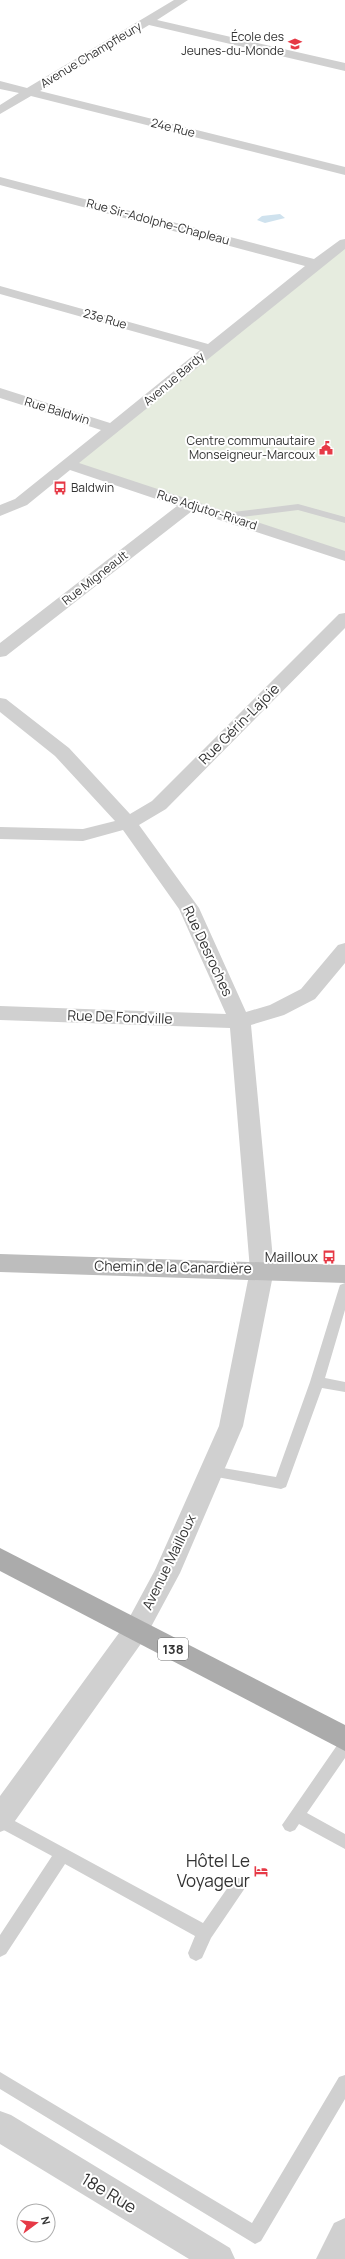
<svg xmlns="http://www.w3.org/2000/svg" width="345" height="2259" viewBox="0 0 345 2259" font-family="Manrope,sans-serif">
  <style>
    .green { fill: #e6ecdf }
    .water { fill: #cfe2ee }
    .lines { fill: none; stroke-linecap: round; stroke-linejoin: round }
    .lane { fill: #d0d0d0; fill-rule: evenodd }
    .street { fill: #d0d0d0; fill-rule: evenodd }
    .secondary { fill: #bdbdbd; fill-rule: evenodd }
    .primary { fill: #ababab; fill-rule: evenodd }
    .labels { text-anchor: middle; stroke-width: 4; stroke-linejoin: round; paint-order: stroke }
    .far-poi-label { font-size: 12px; fill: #333; stroke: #fff; text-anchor: end }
    .far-street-label { font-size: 12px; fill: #333; stroke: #fff }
    .shield { fill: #fff; stroke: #707070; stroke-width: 1 }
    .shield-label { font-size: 13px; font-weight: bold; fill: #333 }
    .street-label { font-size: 14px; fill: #333; stroke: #fff }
    .poi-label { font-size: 14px; fill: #333; stroke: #fff; text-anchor: end }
    .near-poi-label { font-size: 17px; fill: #333; stroke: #fff; text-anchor: end }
    .near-street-label { font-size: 17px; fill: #333; stroke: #fff }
  </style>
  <rect width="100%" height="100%" fill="#fff"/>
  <!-- green -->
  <path class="green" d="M345 243V556L69 465Z"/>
  <!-- water -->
  <path class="water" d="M280 214 285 218 265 223 257 220 262 216Z"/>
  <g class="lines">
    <!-- lane -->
    <path class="lane" d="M298 504 345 517V523L298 510 225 519 221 516 225 513Z
      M345 1283V1310L325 1378 345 1382V1392L322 1388 286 1487 281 1489 206 1475 204 1471 206 1467 211 1466 276 1477 310 1382 339 1288 340 1285Z
      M345 1739V1758L307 1813 345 1834V1849L299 1824 295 1830 290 1832 285 1830 282 1825 340 1741Z
      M0 1813 203 1923 233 1880 239 1878 245 1880 247 1885 211 1938 202 1958 196 1961 190 1958 188 1953 195 1936 65 1864 6 1954 0 1957V1935L52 1856 0 1828Z
      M0 2072 252 2223 339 2077 345 2075V2099L261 2241 255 2244 0 2089Z"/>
    <!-- street -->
    <path class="street" d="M174 0H188L157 20 345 63V71L149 25 40 91 345 167V175L31 96 0 114V105L19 93 0 89V81L27 88Z
      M0 177 314 259 340 240 345 239V249L79 463 345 551V561L192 511 6 656 0 657V643L177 506 70 470 27 505 0 516V505L15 499 101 430 0 398V388L110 423 200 350 0 294V286L208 344 305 266 0 185Z
      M345 613V628L166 809 139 825 199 908 246 1012 270 1005 301 989 338 945 345 943V963L315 999 284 1015 251 1025 274 1270 243 1426 180 1573 145 1638 10 1828 0 1832V1796L127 1622 155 1570 219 1426 250 1270 230 1028 0 1020V1006L226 1014 179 909 123 830 83 841 0 839V827L83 829 115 821 55 756 0 712V698L6 699 69 748 130 814 152 801 339 614Z
      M0 2111 11 2115 230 2248 235 2259H189L0 2144Z
      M345 2218V2259H316L334 2223Z"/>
    <!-- secondary -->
    <path class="secondary" d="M0 1254 345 1265V1283L0 1272Z"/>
    <!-- primary -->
    <path class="primary" d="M0 1548 345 1725V1751L0 1571Z"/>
  </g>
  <!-- icons -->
  <defs>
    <g id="school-bare" transform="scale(1.08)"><path d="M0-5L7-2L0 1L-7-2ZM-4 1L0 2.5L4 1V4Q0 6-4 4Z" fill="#e63946" stroke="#fff" stroke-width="2.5" paint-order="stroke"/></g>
    <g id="civic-bare" transform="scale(1.08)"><path d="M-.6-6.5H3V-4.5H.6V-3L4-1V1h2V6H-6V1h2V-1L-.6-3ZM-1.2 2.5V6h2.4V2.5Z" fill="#e63946" stroke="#fff" stroke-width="2.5" paint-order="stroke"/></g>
    <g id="bus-bare" transform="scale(1.08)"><path d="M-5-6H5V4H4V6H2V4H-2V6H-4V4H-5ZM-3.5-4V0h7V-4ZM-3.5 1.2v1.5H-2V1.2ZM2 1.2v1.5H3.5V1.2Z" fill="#e63946" stroke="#fff" stroke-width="2.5" paint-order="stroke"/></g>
    <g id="hotel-bare" transform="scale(1.08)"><path d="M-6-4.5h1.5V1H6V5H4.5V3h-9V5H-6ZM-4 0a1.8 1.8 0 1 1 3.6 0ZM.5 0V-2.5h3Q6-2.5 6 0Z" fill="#e63946" stroke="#fff" stroke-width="2.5" paint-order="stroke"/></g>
  </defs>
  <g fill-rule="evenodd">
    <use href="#school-bare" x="295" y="44"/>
    <use href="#civic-bare" x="326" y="448"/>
    <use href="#bus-bare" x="60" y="488"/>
    <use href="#bus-bare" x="329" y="1257"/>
    <use href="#hotel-bare" x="261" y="1871"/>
  </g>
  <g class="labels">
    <!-- far-poi labels -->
    <g class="far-poi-label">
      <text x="284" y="41">École des<tspan x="284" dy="14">Jeunes-du-Monde</tspan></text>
      <text x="315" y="445">Centre communautaire<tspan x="315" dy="14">Monseigneur-Marcoux</tspan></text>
      <text x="71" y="492" text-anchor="start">Baldwin</text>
    </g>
    <!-- far-street labels -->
    <g class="far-street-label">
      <text transform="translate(91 55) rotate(-31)" y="4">Avenue Champfleury</text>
      <text transform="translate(173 128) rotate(14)" y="4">24e Rue</text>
      <text transform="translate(158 222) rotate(15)" y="4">Rue Sir-Adolphe-Chapleau</text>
      <text transform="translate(105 319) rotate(16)" y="4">23e Rue</text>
      <text transform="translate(174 379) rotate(-40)" y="4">Avenue Bardy</text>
      <text transform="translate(57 411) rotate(17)" y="4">Rue Baldwin</text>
      <text transform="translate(207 510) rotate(18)" y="4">Rue Adjutor-Rivard</text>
      <text transform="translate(95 578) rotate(-38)" y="4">Rue Migneault</text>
    </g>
    <!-- shield labels -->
    <rect class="shield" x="158" y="1638" width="30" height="22" rx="3"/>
    <g class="shield-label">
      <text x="173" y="1654">138</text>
    </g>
    <!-- street labels -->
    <g class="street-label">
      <text transform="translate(239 724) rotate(-45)" y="5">Rue Gérin-Lajoie</text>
      <text transform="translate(208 951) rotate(65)" y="5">Rue Desroches</text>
      <text transform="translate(120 1017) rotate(2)" y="5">Rue De Fondville</text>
      <text transform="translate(173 1267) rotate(1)" y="5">Chemin de la Canardière</text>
      <text transform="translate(169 1562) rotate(-64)" y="5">Avenue Mailloux</text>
    </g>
    <!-- poi labels -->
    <g class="poi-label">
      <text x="318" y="1262">Mailloux</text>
    </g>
    <!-- near-poi labels -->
    <g class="near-poi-label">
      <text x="250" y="1867">Hôtel Le<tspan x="250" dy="20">Voyageur</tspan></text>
    </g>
    <!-- near-street labels -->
    <g class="near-street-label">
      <text transform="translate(109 2193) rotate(31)" y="6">18e Rue</text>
    </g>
  </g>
  <!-- north arrow -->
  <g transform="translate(36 2223) rotate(75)"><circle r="19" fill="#ffffff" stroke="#adadad"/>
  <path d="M0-3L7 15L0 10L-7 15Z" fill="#e63946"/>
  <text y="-6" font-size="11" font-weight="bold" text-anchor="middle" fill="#333333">N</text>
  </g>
</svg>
